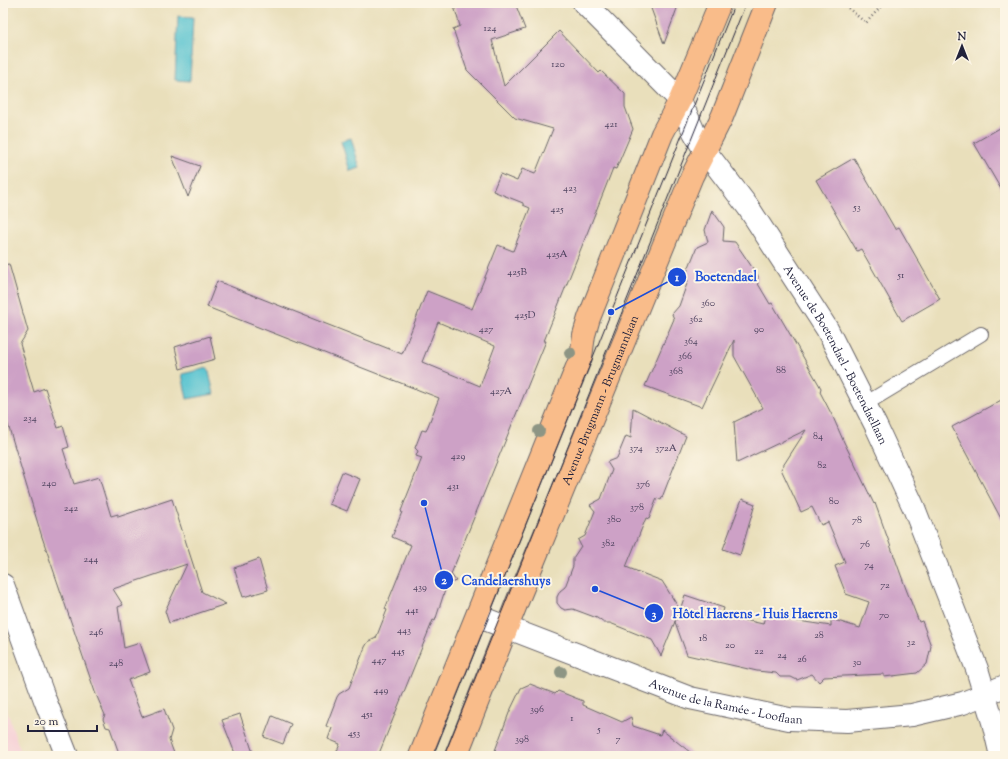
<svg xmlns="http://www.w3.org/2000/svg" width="1008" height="759" viewBox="0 0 1008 759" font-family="'Sorts Mill Goudy',serif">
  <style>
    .built { fill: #f6cfd6 }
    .water { fill: #57c3d0; stroke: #3c7286 }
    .building { fill: #cda1c6; fill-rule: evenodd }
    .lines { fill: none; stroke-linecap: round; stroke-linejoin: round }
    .service-casing { stroke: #686468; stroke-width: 16 }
    .minor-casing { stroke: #686468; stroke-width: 24 }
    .primary-casing { stroke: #686468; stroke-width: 24 }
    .path { stroke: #686468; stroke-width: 2.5; stroke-dasharray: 1 3; stroke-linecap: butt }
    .service { stroke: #fff; stroke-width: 14 }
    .minor { stroke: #fff; stroke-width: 22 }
    .primary { stroke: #f9bc8a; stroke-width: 22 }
    .tram { stroke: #22223b; stroke-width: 1 }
    .tree { fill: #8d9584 }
    .labels { text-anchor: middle; stroke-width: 4; stroke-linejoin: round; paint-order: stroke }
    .number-label { font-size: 10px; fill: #4d425e }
    .street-label { font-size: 12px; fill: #22223b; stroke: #fcf5e5 }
    .leader { fill: none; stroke: #1d4ed8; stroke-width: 1.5 }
    .callout-dot { fill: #1d4ed8; stroke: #fcf5e5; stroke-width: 1.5 }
    .mark-label { font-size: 12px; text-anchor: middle; font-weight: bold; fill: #fff }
    .callout-label { font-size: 13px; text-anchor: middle; font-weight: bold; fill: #1d4ed8; stroke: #fcf5e5; stroke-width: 4; stroke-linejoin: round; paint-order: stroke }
  </style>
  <rect width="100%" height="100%" fill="#fcf5e5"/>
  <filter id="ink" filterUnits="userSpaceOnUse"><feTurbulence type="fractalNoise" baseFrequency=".025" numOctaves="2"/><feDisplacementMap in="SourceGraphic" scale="8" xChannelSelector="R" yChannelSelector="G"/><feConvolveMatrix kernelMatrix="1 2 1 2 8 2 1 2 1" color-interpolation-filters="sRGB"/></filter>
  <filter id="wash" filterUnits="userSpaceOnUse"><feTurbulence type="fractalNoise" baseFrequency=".012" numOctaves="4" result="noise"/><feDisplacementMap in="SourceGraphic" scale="16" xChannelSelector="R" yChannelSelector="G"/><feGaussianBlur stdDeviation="0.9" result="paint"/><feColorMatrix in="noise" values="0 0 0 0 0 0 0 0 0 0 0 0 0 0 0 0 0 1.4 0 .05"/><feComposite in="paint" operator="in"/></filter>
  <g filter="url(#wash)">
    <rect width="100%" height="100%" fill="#e9dfbb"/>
    <!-- built -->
    <path class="built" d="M3 699 22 756H3Z"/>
    <!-- water -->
    <path class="water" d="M178 16 193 17 190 81 175 80Z
      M351 138 360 168 350 171 341 141Z
      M208 368 214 394 187 399 182 374Z"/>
    <g id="blocks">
      <!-- building -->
      <path class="building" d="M453 3H515L525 29 492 40 504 86 559 31 599 73 601 71 625 94V107L633 129 616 169 613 168 606 186 544 341H546L451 574 456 581 447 584 435 621 433 620 378 756H335L340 744 328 739 332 728 326 726 337 697 339 694 349 688 365 647 368 642 376 638 387 610 385 609 411 545 392 537 402 512 401 511 422 458 416 456 418 451 415 448 422 430 426 431 439 398 207 307 217 281 402 354 427 291 472 309 498 245 513 251 530 208 523 205V203L493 191 500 174 517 181 522 169 535 174 553 129 515 118 467 70 453 29 460 26ZM438 322 495 346 480 386 422 362Z
        M649 3H679L664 44Z
        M1005 125V196L974 143Z
        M172 156 200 166 188 197Z
        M854 158 895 229 899 227 940 299 902 321 861 249 857 251 816 180Z
        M712 210 724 227 723 241 735 242 758 276 757 282 770 304 772 303 821 388 820 392 833 417 843 440 874 504 875 503 906 589 919 622 922 621 931 646 927 664 917 673 884 677V674L824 677 819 682 812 674 797 680 791 677H780L776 673 757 671 687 655 675 622 678 614 661 656 652 640 610 623H604L597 618 573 609 565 610 561 608 557 603V597L560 591 565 587 573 566V558L581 546 578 540 585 536 595 511 590 505 601 499 612 470 607 462 617 458 626 436 631 438 633 408 686 436 661 500 657 498 649 519 646 518 626 567 662 581 680 610 685 595 724 608 722 615 763 624 765 616 831 626V619L860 628 869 602 846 594 835 566 845 562 828 522 821 525 812 507 801 512 781 469 806 430 737 463 734 422 763 408 734 356V340L702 407 645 386 674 319 672 314 679 306 688 281 685 277 697 247 708 242 705 230Z
        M9 264 28 331 20 344 34 392 45 388 58 428 63 426 69 447 63 449 74 484 99 477 111 516 118 514V517L172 499 202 592 226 604 169 623 165 611 187 564 113 589 123 605 118 607 124 648 140 643 150 672 128 680 142 717 164 709 172 730 169 740 175 756H120L110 728 106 727 103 719 105 715 95 692 42 537 3 408V265Z
        M210 336 215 359 180 369 175 347Z
        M1005 398V526L952 427Z
        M342 472 360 479 347 511 329 504Z
        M742 499 755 504 740 555 723 549Z
        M259 559 268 590 243 597 234 568Z
        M530 684 555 694 558 691 583 701V705L622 722 631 717 633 726 660 735 662 730 695 756H493L509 713 521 688Z
        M240 714 254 756H236L222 720Z
        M272 716 291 724 283 744 264 737Z"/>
    </g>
  </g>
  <g filter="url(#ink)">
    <use href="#blocks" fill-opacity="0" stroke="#686468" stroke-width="1"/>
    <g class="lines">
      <!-- service casing -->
      <g class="service-casing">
        <path id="service" d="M865 404 981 334"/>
      </g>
      <!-- minor casing -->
      <g class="minor-casing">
        <g id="minor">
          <path id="s1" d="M584 3 680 100 694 132 705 151 748 207 827 329 876 426 914 508 977 669 993 722 1001 756"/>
          <path d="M3 585 45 700 67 756"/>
          <path id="s2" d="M477 616 690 698 789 719 847 721 912 715 963 703 1005 686"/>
        </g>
      </g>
      <!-- primary casing -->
      <g class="primary-casing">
        <g id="primary">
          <path d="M420 756 581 357 584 335 589 318 662 134 680 100 720 3"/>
          <path id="s3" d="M456 756 517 602 692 176 722 117 767 3"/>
        </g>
      </g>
      <!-- path -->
      <path class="path" d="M842 3 866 23 884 3"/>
      <!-- service -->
      <use href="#service" class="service"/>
      <!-- minor -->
      <use href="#minor" class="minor"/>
      <!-- primary -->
      <use href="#primary" class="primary"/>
      <!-- tram -->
      <path class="tram" d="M433 756 735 3
        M444 756 746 3"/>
    </g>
    <!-- trees -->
    <g class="tree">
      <circle cx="570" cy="353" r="6"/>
      <circle cx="539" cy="431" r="6"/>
      <circle cx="561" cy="672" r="6"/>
    </g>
  </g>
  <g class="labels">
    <!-- number labels -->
    <g class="number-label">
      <text x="490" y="31">124</text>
      <text x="558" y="67">120</text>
      <text x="611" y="127">421</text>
      <text x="570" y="191">423</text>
      <text x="857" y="210">53</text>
      <text x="557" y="212">425</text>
      <text x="557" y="257">425A</text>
      <text x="517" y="275">425B</text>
      <text x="901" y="278">51</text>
      <text x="708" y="306">360</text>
      <text x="525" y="318">425D</text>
      <text x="696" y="322">362</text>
      <text x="486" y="332">427</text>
      <text x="759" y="332">90</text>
      <text x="691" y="344">364</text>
      <text x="685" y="359">366</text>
      <text x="781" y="373">88</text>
      <text x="676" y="374">368</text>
      <text x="501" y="394">427A</text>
      <text x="30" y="421">234</text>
      <text x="818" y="439">84</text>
      <text x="636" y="451">374</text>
      <text x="666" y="451">372A</text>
      <text x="458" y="459">429</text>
      <text x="822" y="468">82</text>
      <text x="49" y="486">240</text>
      <text x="643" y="487">376</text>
      <text x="453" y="489">431</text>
      <text x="834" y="504">80</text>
      <text x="637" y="510">378</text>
      <text x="71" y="511">242</text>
      <text x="614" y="522">380</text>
      <text x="857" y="523">78</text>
      <text x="608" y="546">382</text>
      <text x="865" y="547">76</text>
      <text x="91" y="562">244</text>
      <text x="869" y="568">74</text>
      <text x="885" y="588">72</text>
      <text x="420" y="590">439</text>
      <text x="412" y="613">441</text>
      <text x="884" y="618">70</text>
      <text x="404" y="633">443</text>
      <text x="96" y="635">246</text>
      <text x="819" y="638">28</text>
      <text x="703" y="641">18</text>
      <text x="911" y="645">32</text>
      <text x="730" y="648">20</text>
      <text x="398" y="654">445</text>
      <text x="759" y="654">22</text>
      <text x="782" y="658">24</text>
      <text x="802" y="662">26</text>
      <text x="379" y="663">447</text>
      <text x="857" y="665">30</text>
      <text x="116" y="666">248</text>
      <text x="381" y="693">449</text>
      <text x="537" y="712">396</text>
      <text x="367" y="717">451</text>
      <text x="572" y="721">1</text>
      <text x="599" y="732">5</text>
      <text x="354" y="736">453</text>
      <text x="522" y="742">398</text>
      <text x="618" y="742">7</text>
    </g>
    <!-- street labels -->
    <g class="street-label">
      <text dy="4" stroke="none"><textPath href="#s1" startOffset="436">Avenue de Boetendael - Boetendaellaan</textPath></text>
      <text dy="4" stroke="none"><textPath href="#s3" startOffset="384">Avenue Brugmann - Brugmannlaan</textPath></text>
      <text dy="4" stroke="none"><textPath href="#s2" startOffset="264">Avenue de la Ramée - Looflaan</textPath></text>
    </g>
  </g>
  <!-- callouts -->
  <path class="leader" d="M611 312L677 277M424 503L444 580M595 589L654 613"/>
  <g class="callout-dot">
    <circle cx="611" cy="312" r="4"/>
    <circle cx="424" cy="503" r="4"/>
    <circle cx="595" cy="589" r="4"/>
    <circle cx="677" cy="277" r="10"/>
    <circle cx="444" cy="580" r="10"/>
    <circle cx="654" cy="613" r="10"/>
  </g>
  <g class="mark-label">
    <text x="677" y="281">1</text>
    <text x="444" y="584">2</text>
    <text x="654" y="618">3</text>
  </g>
  <g class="callout-label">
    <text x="726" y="281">Boetendael</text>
    <text x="506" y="585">Candelaershuys</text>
    <text x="755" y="618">Hôtel Haerens - Huis Haerens</text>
  </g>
  <!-- margin -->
  <rect width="1008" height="759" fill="none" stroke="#fcf5e5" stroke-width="16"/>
  <!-- north arrow -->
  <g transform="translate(962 46)" stroke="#fcf5e5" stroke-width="3" paint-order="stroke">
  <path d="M0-3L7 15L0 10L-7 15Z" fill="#22223b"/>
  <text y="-6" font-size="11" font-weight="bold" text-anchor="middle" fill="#22223b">N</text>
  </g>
  <!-- scale -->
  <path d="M28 725v6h69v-6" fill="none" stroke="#22223b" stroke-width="2"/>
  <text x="34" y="725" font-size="12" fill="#22223b" stroke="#fcf5e5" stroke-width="3" paint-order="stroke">20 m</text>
</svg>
